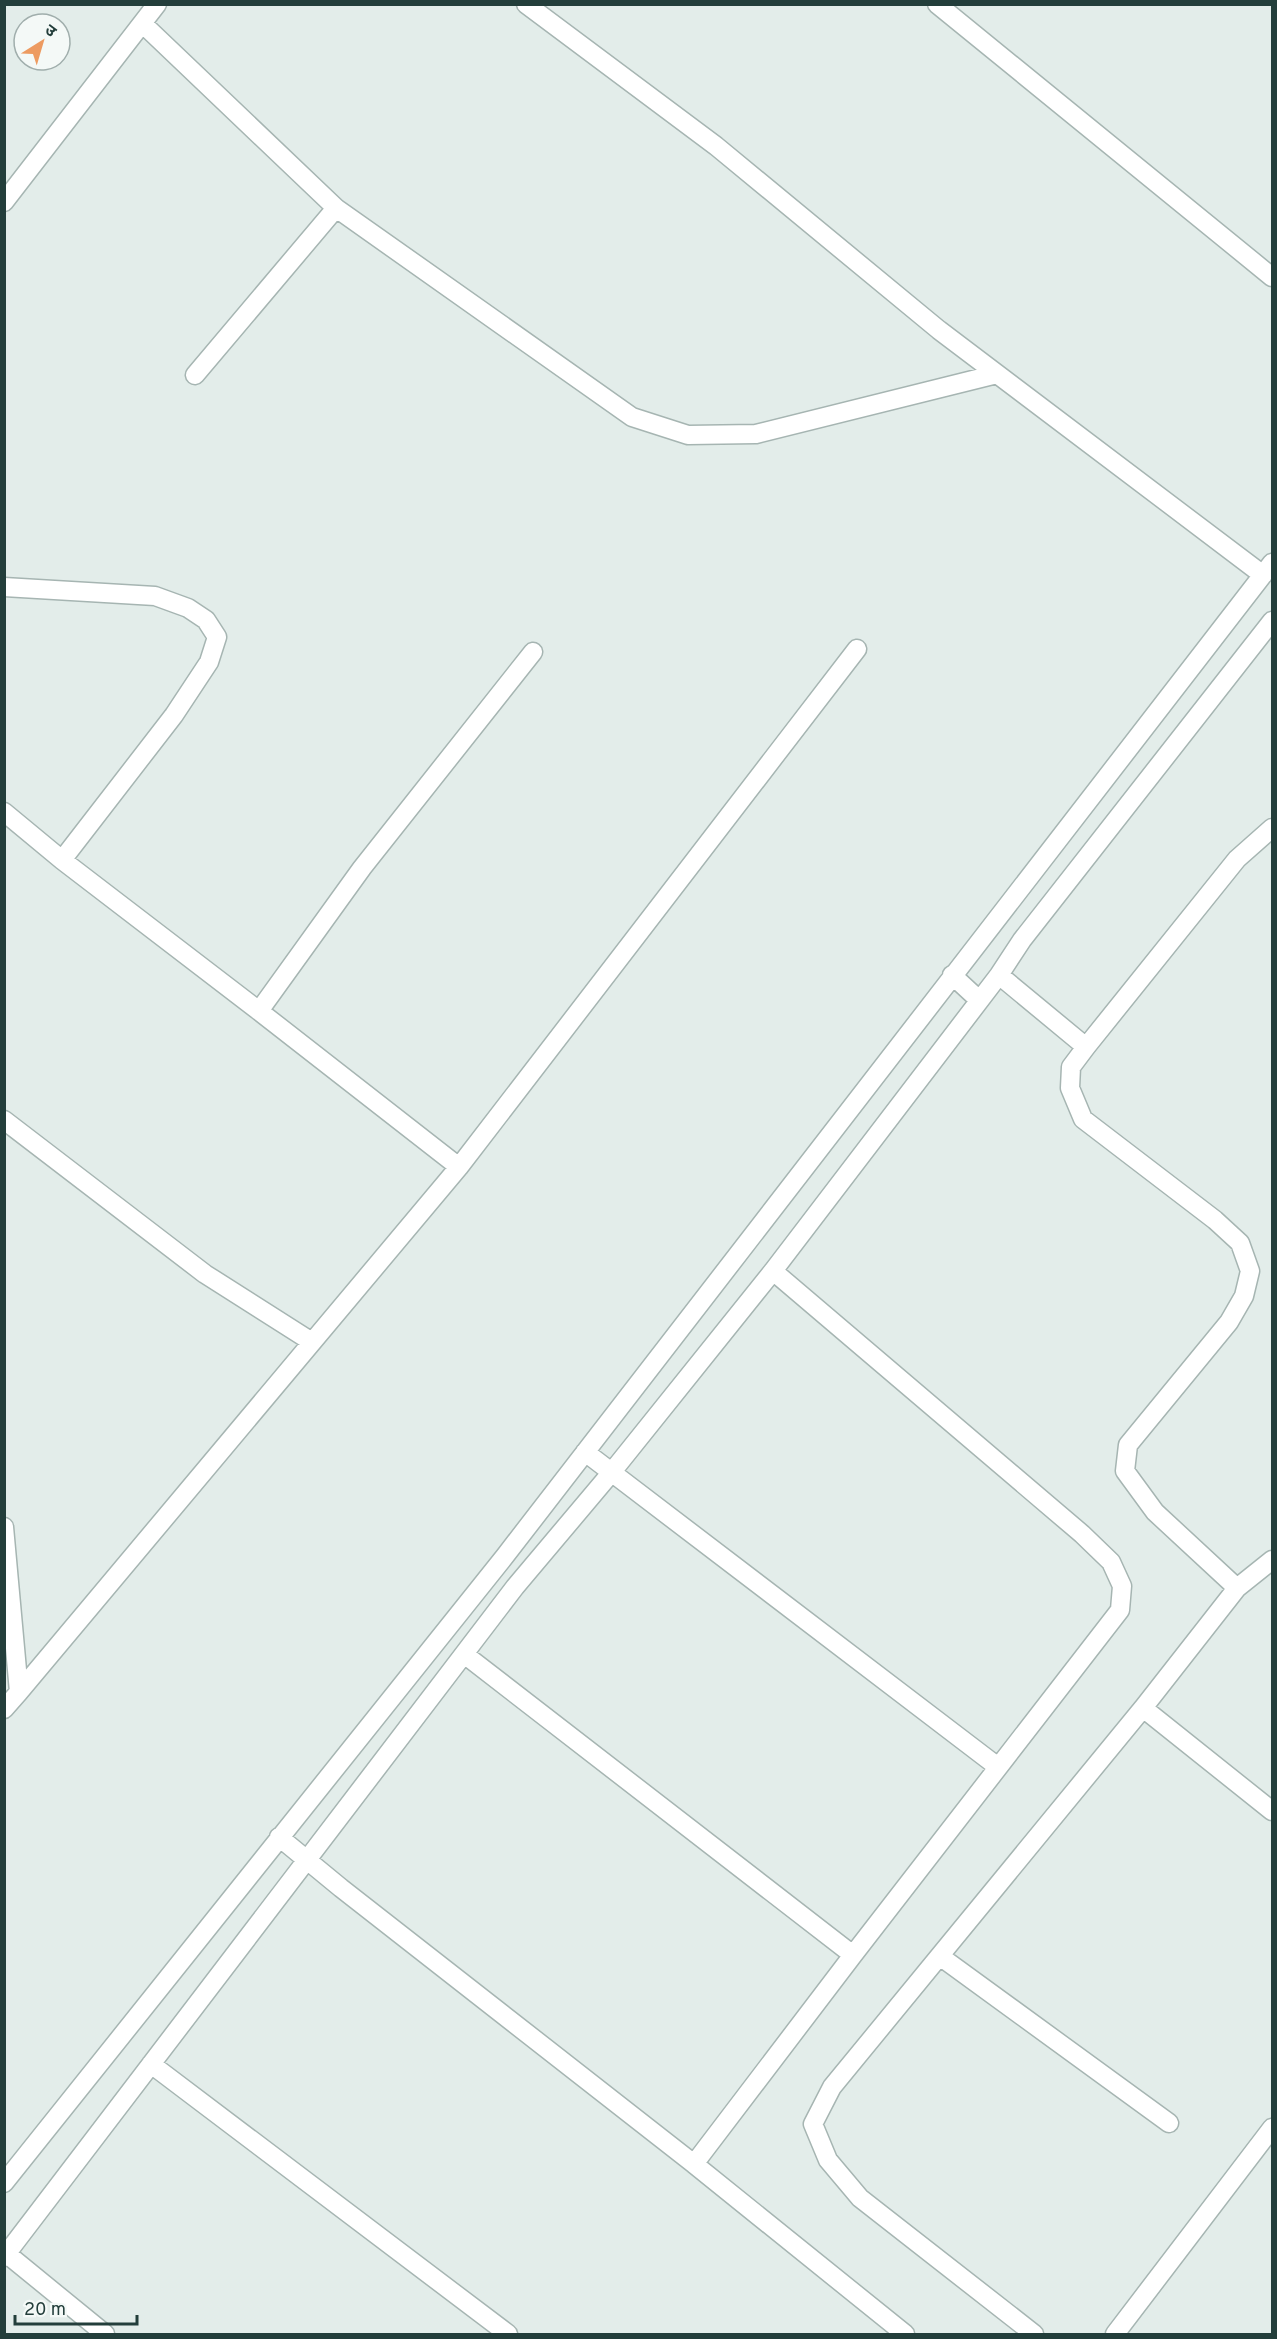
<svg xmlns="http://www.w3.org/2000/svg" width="1277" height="2339" viewBox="0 0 1277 2339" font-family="Overpass,'Noto Sans Devanagari',sans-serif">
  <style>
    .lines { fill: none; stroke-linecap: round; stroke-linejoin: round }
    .street-casing { stroke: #a6b5b2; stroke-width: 21 }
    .street { stroke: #fff; stroke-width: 18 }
  </style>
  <rect width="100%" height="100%" fill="#e3edea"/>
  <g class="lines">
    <!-- street casing -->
    <g class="street-casing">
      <path id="street" d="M526 4 716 146 939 330 1263 575
        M937 4 1272 277
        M143 24 336 208 632 417 688 435 756 434 997 374
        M4 202 157 4
        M195 375 336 208
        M4 587 155 596 188 608 206 620 217 637 209 662 174 715 62 860 4 812
        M1272 828 1237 859 1086 1047 1071 1067 1070 1088 1083 1119 1215 1220 1240 1243 1250 1271 1244 1296 1229 1322 1128 1445 1125 1471 1155 1512 1237 1588 1143 1708 1272 1811
        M62 860 259 1011
        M952 975 979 1000
        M999 975 1086 1047
        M4 1120 205 1274 312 1342
        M459 1167 259 1011 362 868 533 652
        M773 1271 1082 1534 1111 1562 1122 1586 1120 1610 853 1955 694 2164 905 2334
        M585 1452 998 1767
        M4 1527 19 1692 4 1709
        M1237 1588 1272 1560
        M464 1654 853 1955
        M19 1692 459 1167 857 649
        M279 1837 341 1888 694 2164
        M941 1957 1169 2123
        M151 2064 508 2334
        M4 2183 505 1556 1272 563
        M7 2254 105 2334
        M4 2257 515 1587 611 1473 773 1271 999 975 1022 940 1272 621
        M1034 2334 860 2198 828 2160 813 2124 832 2087 1143 1708
        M1115 2334 1272 2128"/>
    </g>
    <!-- street -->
    <use href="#street" class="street"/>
  </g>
  <!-- border -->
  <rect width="1277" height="2339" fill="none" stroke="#233e3b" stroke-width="12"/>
  <!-- north arrow -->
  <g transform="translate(42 42) rotate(37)"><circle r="28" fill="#f4f9f7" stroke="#a0aeac" stroke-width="1.5"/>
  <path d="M0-4.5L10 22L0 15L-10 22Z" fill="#ed9b61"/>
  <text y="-9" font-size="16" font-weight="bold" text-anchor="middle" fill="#233e3b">उ</text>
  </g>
  <!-- scale -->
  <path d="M15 2315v9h122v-9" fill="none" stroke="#233e3b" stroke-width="3"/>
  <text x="24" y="2315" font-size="18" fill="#233e3b" stroke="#f4f9f7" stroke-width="4.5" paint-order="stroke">20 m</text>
</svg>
